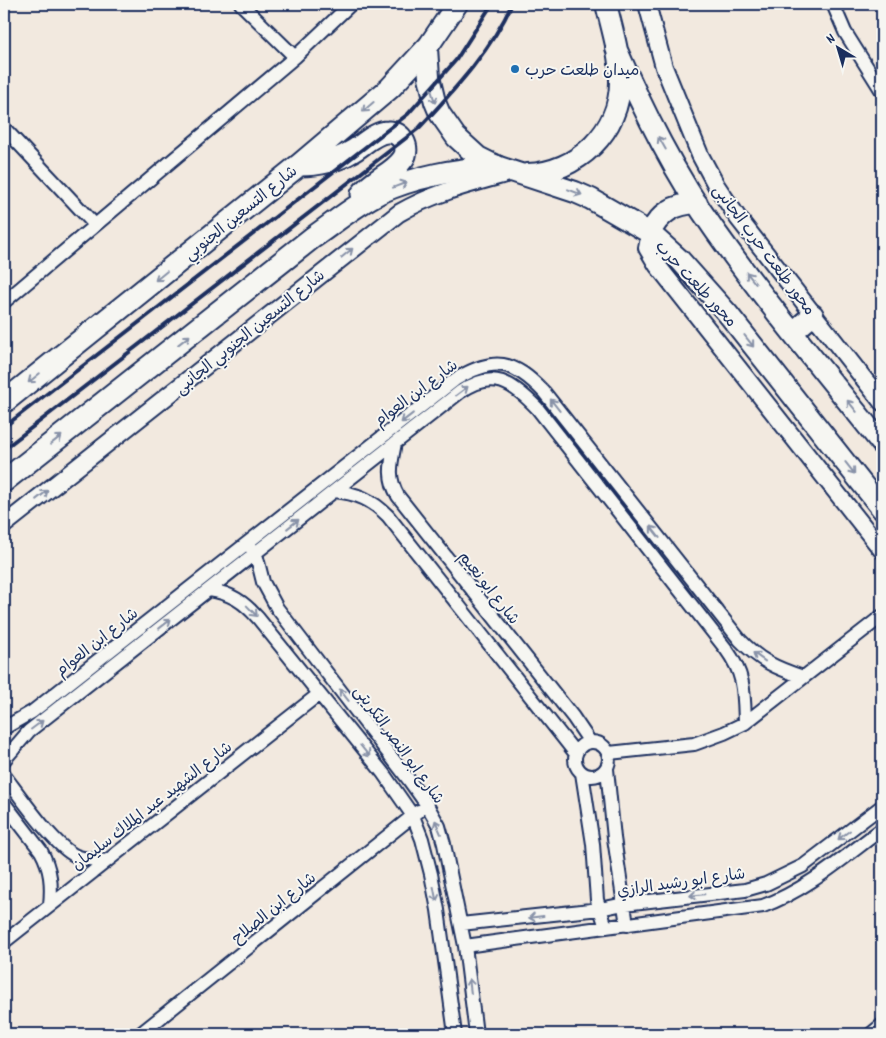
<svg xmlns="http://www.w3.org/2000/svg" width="886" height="1038" viewBox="0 0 886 1038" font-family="Dekko,'Playpen Sans Arabic',sans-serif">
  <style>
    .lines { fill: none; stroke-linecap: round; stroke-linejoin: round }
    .minor-casing { stroke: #1b2f5e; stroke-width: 16 }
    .tertiary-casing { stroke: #1b2f5e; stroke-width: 20 }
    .primary-casing { stroke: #1b2f5e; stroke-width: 24 }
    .trunk-casing { stroke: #1b2f5e; stroke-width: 25 }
    .minor { stroke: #f6f6f2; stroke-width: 12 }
    .tertiary { stroke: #f6f6f2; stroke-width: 16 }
    .primary { stroke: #f6f6f2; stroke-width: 20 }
    .trunk { stroke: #f6f6f2; stroke-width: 21 }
    .rail { stroke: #1b2f5e; stroke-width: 4 }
    .oneway { stroke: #8892a8 }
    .poi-dot { fill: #1f6fb2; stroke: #f6f6f2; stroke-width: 2 }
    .labels { text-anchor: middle; stroke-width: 4; stroke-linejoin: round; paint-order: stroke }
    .poi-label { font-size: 16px; fill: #1b2f5e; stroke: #f6f6f2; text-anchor: start }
    .street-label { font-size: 16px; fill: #1b2f5e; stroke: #f6f6f2 }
  </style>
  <rect width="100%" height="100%" fill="#f2e9df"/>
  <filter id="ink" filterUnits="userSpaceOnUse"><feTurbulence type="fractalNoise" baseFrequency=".02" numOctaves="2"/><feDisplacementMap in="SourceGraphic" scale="10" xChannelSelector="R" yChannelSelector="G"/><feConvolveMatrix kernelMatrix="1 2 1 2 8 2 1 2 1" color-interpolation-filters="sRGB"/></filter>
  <g filter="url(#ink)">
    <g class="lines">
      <!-- minor casing -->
      <g class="minor-casing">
        <path id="minor" d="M241 4 295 57
          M833 4 845 32 882 91
          M4 128 95 225
          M4 302 295 57 351 4
          M395 443C391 464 387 477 398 496L573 717 590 742
          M334 491C357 493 372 500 388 516L576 754
          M251 548 256 554 263 582 277 608 409 780 427 805 439 826 444 844 465 946 476 1034
          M209 590C231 593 244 602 258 618L383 773 413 816 422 839 431 874 438 910 455 1034
          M4 728 32 712 456 379C495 356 513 360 544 392L740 640C760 661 776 668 803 677
          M575 759a17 17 0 1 1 34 0a17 17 0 1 1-34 0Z
          M609 753 694 744 724 733 745 723 882 616
          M4 760 29 731 460 392C493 369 512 382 537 408L726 649C745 675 744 692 745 723
          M607 769 614 838 627 925
          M582 773 593 844 597 900 606 927
          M4 775C20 796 54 846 76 856 86 860 97 860 107 861
          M4 803 41 851C51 869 52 885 50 905
          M461 924 600 909 624 904 745 890 766 884 803 866 882 806
          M4 942 319 694
          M465 946 763 906C807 890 844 857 882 829
          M140 1034 419 811
          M871 1034 882 1025"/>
      </g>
      <!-- tertiary casing -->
      <g class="tertiary-casing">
        <path id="tertiary" d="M647 4 664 67 700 155 716 185 738 218 882 402
          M650 233 647 248 657 265 882 550
          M4 525 399 213C435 192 474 183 513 172"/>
      </g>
      <!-- primary casing -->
      <g class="primary-casing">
        <path id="primary" d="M457 4 427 48 429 77 435 102 440 114 456 137 478 157 496 166 575 192 591 199 650 233 679 259 728 314 882 509
          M616 48C644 112 675 175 716 232 768 305 826 374 882 444
          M527 174C577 173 621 131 620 80 620 54 612 29 606 4
          M650 233C660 213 674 204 697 203
          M793 332 813 315"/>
      </g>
      <!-- trunk casing -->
      <g class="trunk-casing">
        <path id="trunk" d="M299 165C318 165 335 162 351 152 363 146 374 132 388 132 401 131 411 148 403 159 393 174 373 179 362 194
          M4 402 299 165 390 88 427 48
          M4 481 312 238C334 223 355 205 379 193 416 176 455 170 496 166"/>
      </g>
      <!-- minor -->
      <use href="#minor" class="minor"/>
      <!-- tertiary -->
      <use href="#tertiary" class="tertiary"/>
      <!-- primary -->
      <use href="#primary" class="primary"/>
      <!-- trunk -->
      <use href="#trunk" class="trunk"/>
      <!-- rail -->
      <path class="rail" d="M4 427 408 114 456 60 492 4
        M4 449 419 128C453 91 491 51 512 4"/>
    </g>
    <!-- one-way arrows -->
    <defs><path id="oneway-shaft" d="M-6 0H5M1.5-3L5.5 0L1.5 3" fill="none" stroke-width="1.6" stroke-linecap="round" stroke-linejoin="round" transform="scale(1.25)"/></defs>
    <g class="oneway">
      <use href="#oneway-shaft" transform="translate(433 96) rotate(73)"/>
      <use href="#oneway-shaft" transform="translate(368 107) rotate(139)"/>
      <use href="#oneway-shaft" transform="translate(662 143) rotate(-120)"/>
      <use href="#oneway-shaft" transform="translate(400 185) rotate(-21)"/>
      <use href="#oneway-shaft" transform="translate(575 192) rotate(21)"/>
      <use href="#oneway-shaft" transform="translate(347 253) rotate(-39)"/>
      <use href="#oneway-shaft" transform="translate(161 276) rotate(141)"/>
      <use href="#oneway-shaft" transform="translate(751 278) rotate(-128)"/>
      <use href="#oneway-shaft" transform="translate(184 340) rotate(-38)"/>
      <use href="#oneway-shaft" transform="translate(749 341) rotate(52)"/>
      <use href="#oneway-shaft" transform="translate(34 378) rotate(141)"/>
      <use href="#oneway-shaft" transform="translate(462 391) rotate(-37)"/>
      <use href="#oneway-shaft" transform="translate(555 405) rotate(-128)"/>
      <use href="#oneway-shaft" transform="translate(852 406) rotate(-129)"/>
      <use href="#oneway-shaft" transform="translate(407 418) rotate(142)"/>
      <use href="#oneway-shaft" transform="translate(56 440) rotate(-38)"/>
      <use href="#oneway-shaft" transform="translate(850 468) rotate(52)"/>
      <use href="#oneway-shaft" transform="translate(42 495) rotate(-38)"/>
      <use href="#oneway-shaft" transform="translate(293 524) rotate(-38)"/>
      <use href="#oneway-shaft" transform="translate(655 532) rotate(-128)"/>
      <use href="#oneway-shaft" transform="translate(252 611) rotate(46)"/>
      <use href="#oneway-shaft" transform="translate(165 624) rotate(-38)"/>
      <use href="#oneway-shaft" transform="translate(759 657) rotate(-144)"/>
      <use href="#oneway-shaft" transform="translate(344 695) rotate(-128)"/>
      <use href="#oneway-shaft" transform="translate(37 725) rotate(-37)"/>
      <use href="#oneway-shaft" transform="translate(365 751) rotate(51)"/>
      <use href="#oneway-shaft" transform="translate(438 827) rotate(-113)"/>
      <use href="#oneway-shaft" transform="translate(844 835) rotate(143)"/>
      <use href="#oneway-shaft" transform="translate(435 894) rotate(79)"/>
      <use href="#oneway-shaft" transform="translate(697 895) rotate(174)"/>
      <use href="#oneway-shaft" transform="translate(536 917) rotate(173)"/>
      <use href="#oneway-shaft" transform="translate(470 986) rotate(-97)"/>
    </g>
  </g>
  <!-- markers -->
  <circle class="poi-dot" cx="515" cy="69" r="5"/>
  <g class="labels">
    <!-- poi labels -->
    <g class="poi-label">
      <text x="525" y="75">ميدان طلعت حرب</text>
    </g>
    <!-- street labels -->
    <g class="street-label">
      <text transform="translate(240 212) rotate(-39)" y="6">شارع التسعين الجنوبي</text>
      <text transform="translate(765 249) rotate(53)" y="6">محور طلعت حرب الجانبى</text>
      <text transform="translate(697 283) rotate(47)" y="6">محور طلعت حرب</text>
      <text transform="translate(249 331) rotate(-39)" y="6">شارع التسعين الجنوبي الجانبى</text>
      <text transform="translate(415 392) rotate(-37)" y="6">شارع ابن العوام</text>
      <text transform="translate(490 587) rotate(52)" y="6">شارع ابو نعيم</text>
      <text transform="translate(96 641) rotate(-38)" y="6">شارع ابن العوام</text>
      <text transform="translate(400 744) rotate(54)" y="6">شارع ابو النصر التكريتى</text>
      <text transform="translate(151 805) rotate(-38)" y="6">شارع الشهيد عبد الملاك سليمان</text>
      <text transform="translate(681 881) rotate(-8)" y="6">شارع ابو رشيد الرازي</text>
      <text transform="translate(273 907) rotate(-39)" y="6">شارع ابن الصلاح</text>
    </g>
  </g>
  <!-- margin -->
  <rect width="886" height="1038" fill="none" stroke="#f6f6f2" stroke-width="20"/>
  <rect x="10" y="10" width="866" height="1018" fill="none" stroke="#1b2f5e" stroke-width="2" filter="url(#ink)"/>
  <!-- north arrow -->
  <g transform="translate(838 48) rotate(322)" stroke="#f6f6f2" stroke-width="4" paint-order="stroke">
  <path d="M0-4L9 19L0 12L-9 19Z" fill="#1b2f5e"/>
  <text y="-8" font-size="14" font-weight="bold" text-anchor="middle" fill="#1b2f5e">N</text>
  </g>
</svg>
